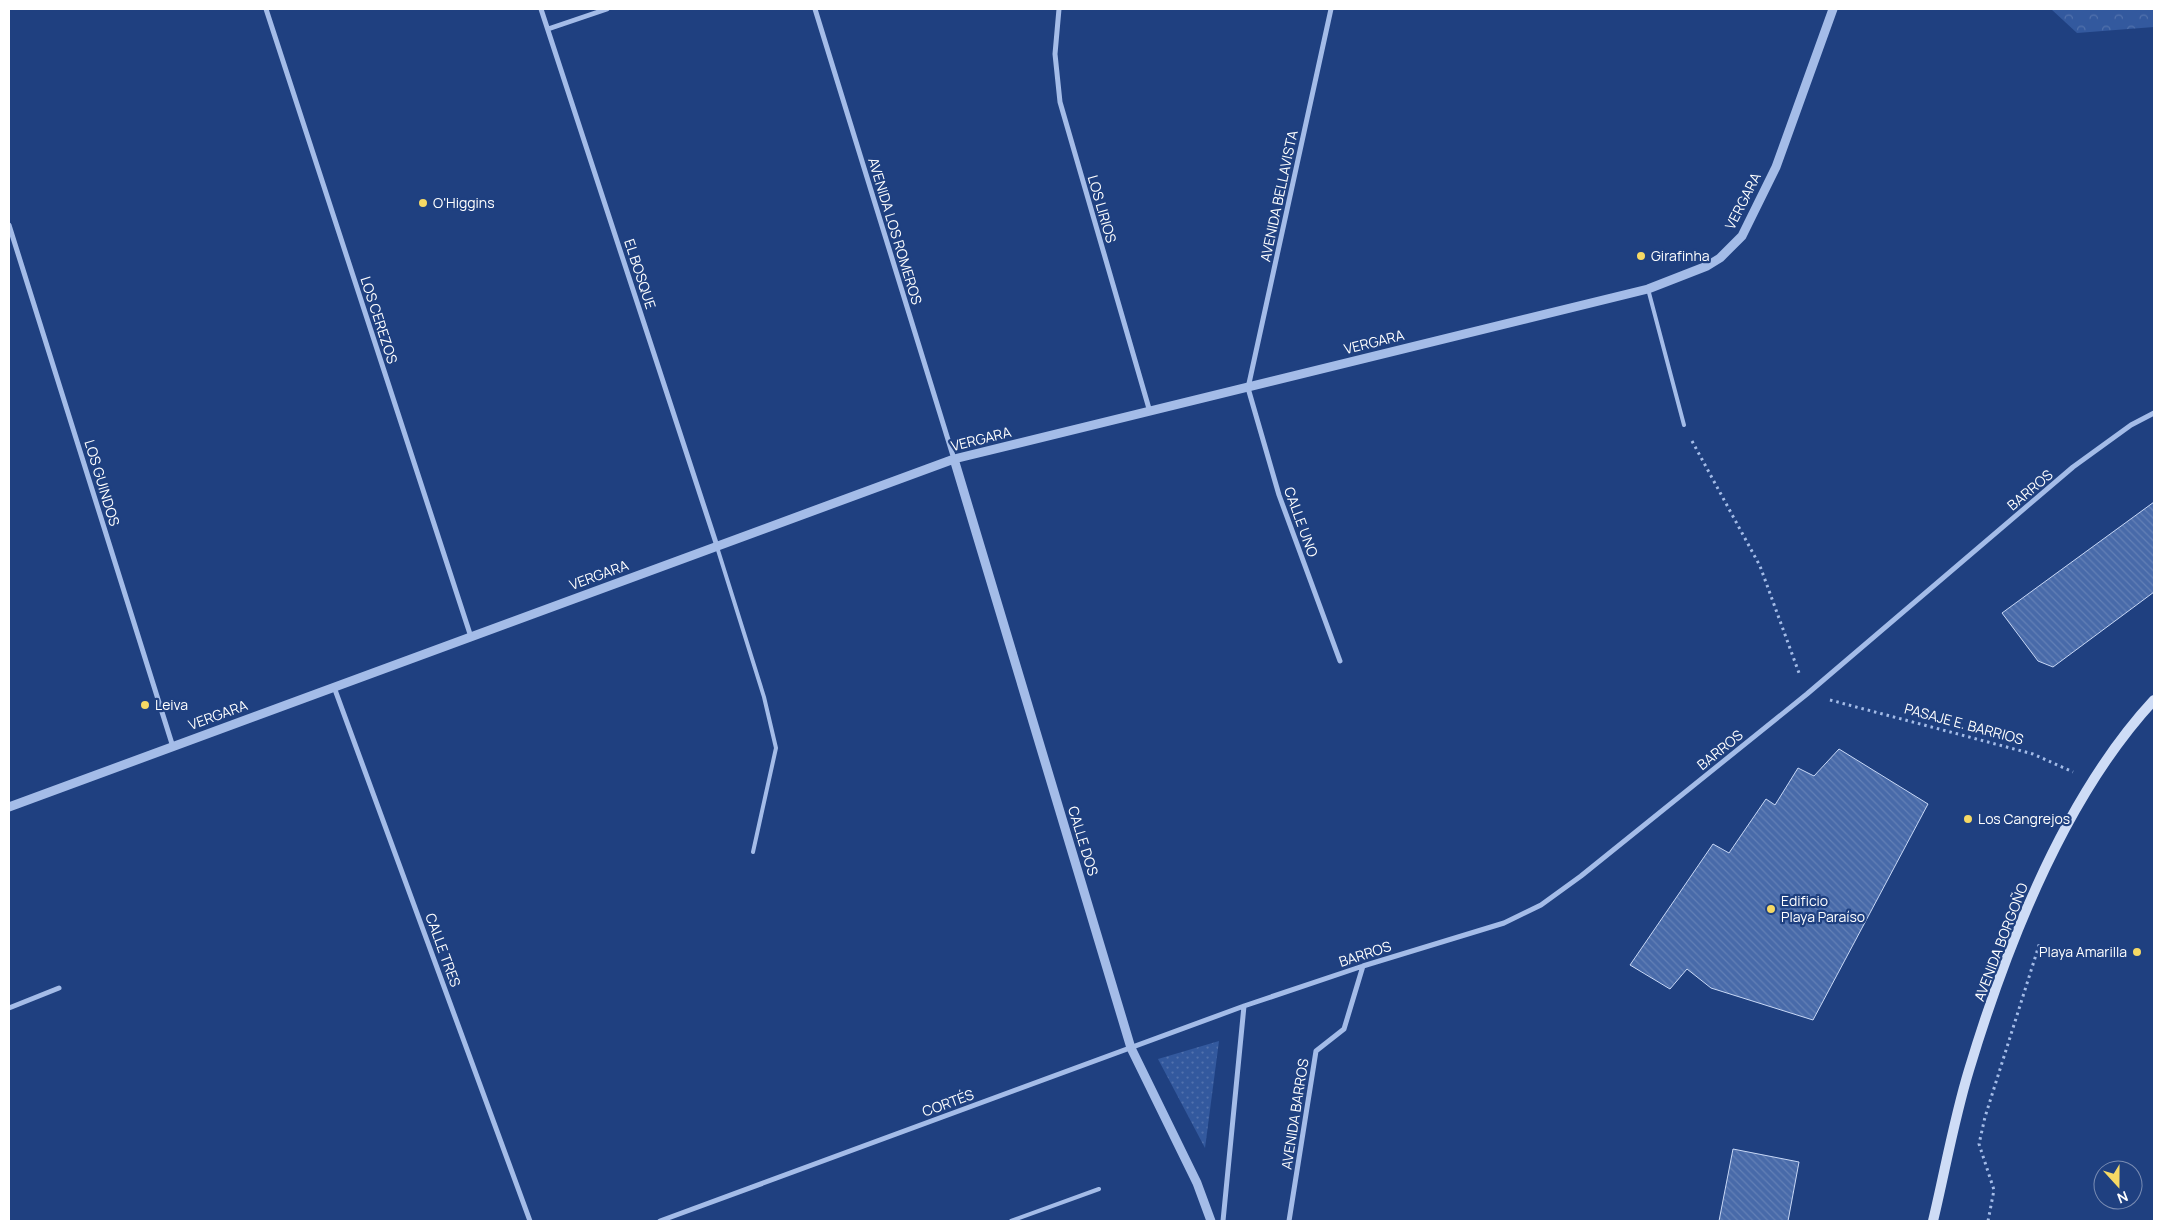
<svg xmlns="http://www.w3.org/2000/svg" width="2163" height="1230" viewBox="0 0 2163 1230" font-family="Manrope,sans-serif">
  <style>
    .grass { fill: url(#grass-dots) }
    .forest { fill: url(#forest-crowns) }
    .building { fill: url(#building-back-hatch); stroke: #c8d8f6 }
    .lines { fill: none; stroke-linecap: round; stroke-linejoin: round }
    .path { stroke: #a4bce8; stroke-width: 3; stroke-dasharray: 2.5 4; stroke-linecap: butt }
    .service { stroke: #a4bce8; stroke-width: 4 }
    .minor { stroke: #a4bce8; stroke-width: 5 }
    .tertiary { stroke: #a4bce8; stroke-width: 9 }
    .secondary { stroke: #cedcf6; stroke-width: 10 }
    .poi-dot { fill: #f6d964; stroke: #1f4080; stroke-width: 2 }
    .labels { text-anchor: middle; stroke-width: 4.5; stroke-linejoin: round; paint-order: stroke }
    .street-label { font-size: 14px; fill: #fff; stroke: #1f4080 }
    .poi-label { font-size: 14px; fill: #fff; stroke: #1f4080; text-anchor: start }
  </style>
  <defs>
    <pattern id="grass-dots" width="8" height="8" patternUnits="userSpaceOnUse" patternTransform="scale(1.25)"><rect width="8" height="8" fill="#33599e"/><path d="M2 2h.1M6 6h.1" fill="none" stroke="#5272ad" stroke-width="1.8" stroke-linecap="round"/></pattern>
    <pattern id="forest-crowns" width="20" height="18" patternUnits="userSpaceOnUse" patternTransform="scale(1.25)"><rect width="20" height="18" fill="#33599e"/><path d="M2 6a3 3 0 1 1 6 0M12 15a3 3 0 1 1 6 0" fill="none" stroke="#5272ad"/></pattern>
    <pattern id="building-back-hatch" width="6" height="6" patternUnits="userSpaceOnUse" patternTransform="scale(1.25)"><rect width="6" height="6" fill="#486aa9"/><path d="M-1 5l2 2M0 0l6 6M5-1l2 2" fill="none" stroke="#6380b6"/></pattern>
  </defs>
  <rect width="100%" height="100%" fill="#1f4080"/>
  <!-- grass -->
  <path class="grass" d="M1219 1041 1205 1148 1158 1059Z"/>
  <!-- forest -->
  <path class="forest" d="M2051 9H2154V27L2077 33Z"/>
  <!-- building -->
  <path class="building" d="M2154 502V592L2053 667 2038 661 2002 613Z
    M1839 749 1928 804 1813 1020 1711 988 1687 969 1670 989 1630 965 1713 844 1729 853 1766 799 1775 805 1798 768 1814 776Z
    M1733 1149 1799 1162 1788 1221H1719Z"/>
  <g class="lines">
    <!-- path -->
    <path class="path" d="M1692 441 1760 566 1799 673
      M1830 700 2033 754 2073 772
      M1988 1221 1994 1190 1979 1144 1985 1117 2040 942"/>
    <!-- service -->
    <path class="service" d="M1648 289 1684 425
      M717 547 764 697 776 748 753 852
      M1011 1221 1099 1189"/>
    <!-- minor -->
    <path class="minor" d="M266 9 471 637
      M541 9 717 546
      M815 9 954 459
      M1059 9 1055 54 1060 102 1150 412
      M1331 9 1248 388 1279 495 1340 661
      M548 29 607 9
      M9 225 173 747
      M334 687 530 1221
      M9 1008 59 988
      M660 1221 1244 1006 1363 966 1504 923 1541 905 1581 876 1807 694 2073 467 2131 425 2154 413
      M1223 1221 1244 1006
      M1289 1221 1316 1051 1344 1029 1363 966"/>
    <!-- tertiary -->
    <path class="tertiary" d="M954 459 1131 1048 1197 1183 1211 1221
      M9 807 954 459 1648 289 1707 266 1720 258 1742 236 1776 167 1833 9"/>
    <!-- secondary -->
    <path class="secondary" d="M1933 1221C1945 1171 1954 1119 1969 1070 2007 944 2064 797 2154 700"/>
  </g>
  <!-- markers -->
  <g class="poi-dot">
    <circle cx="423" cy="203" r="5"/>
    <circle cx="1641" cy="256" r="5"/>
    <circle cx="145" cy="705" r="5"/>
    <circle cx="1968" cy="819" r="5"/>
    <circle cx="1771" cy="909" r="5"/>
    <circle cx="2137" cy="952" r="5"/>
  </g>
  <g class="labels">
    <!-- street labels -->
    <g class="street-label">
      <text transform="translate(1279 196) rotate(-78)" y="5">AVENIDA BELLAVISTA</text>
      <text transform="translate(1743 201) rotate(-63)" y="5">VERGARA</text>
      <text transform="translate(1102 209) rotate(74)" y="5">LOS LIRIOS</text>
      <text transform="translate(895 231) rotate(73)" y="5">AVENIDA LOS ROMEROS</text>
      <text transform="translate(640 274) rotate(72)" y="5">EL BOSQUE</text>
      <text transform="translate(379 320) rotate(72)" y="5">LOS CEREZOS</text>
      <text transform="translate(1374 342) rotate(-14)" y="5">VERGARA</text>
      <text transform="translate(981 439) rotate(-14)" y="5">VERGARA</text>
      <text transform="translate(102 483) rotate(73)" y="5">LOS GUINDOS</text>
      <text transform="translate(2030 490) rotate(-40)" y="5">BARROS</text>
      <text transform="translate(1301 522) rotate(70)" y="5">CALLE UNO</text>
      <text transform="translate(599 575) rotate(-20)" y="5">VERGARA</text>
      <text transform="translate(218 715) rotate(-20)" y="5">VERGARA</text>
      <text transform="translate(1964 724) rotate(15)" y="5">PASAJE E. BARRIOS</text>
      <text transform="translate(1720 750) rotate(-39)" y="5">BARROS</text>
      <text transform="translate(1083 841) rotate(73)" y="5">CALLE DOS</text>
      <text transform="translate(2001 942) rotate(-69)" y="5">AVENIDA BORGOÑO</text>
      <text transform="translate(443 950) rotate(70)" y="5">CALLE TRES</text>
      <text transform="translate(1365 954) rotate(-18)" y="5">BARROS</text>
      <text transform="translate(948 1103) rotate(-20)" y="5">CORTÉS</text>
      <text transform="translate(1295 1114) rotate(-81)" y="5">AVENIDA BARROS</text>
    </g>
    <!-- poi labels -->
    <g class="poi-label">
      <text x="433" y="208">O'Higgins</text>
      <text x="1651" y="261">Girafinha</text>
      <text x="155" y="710">Leiva</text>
      <text x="1978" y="824">Los Cangrejos</text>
      <text x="1781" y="906">Edificio<tspan x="1781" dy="16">Playa Paraíso</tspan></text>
      <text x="2127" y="957" text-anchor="end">Playa Amarilla</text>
    </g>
  </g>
  <!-- border -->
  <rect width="2163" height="1230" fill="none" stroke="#ffffff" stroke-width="20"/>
  <!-- north arrow -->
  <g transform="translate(2118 1185) rotate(159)"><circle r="24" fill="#1f4080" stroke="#798cb3"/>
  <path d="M0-4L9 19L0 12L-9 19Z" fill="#f6d964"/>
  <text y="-8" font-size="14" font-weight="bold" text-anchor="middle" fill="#ffffff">N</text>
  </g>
</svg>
